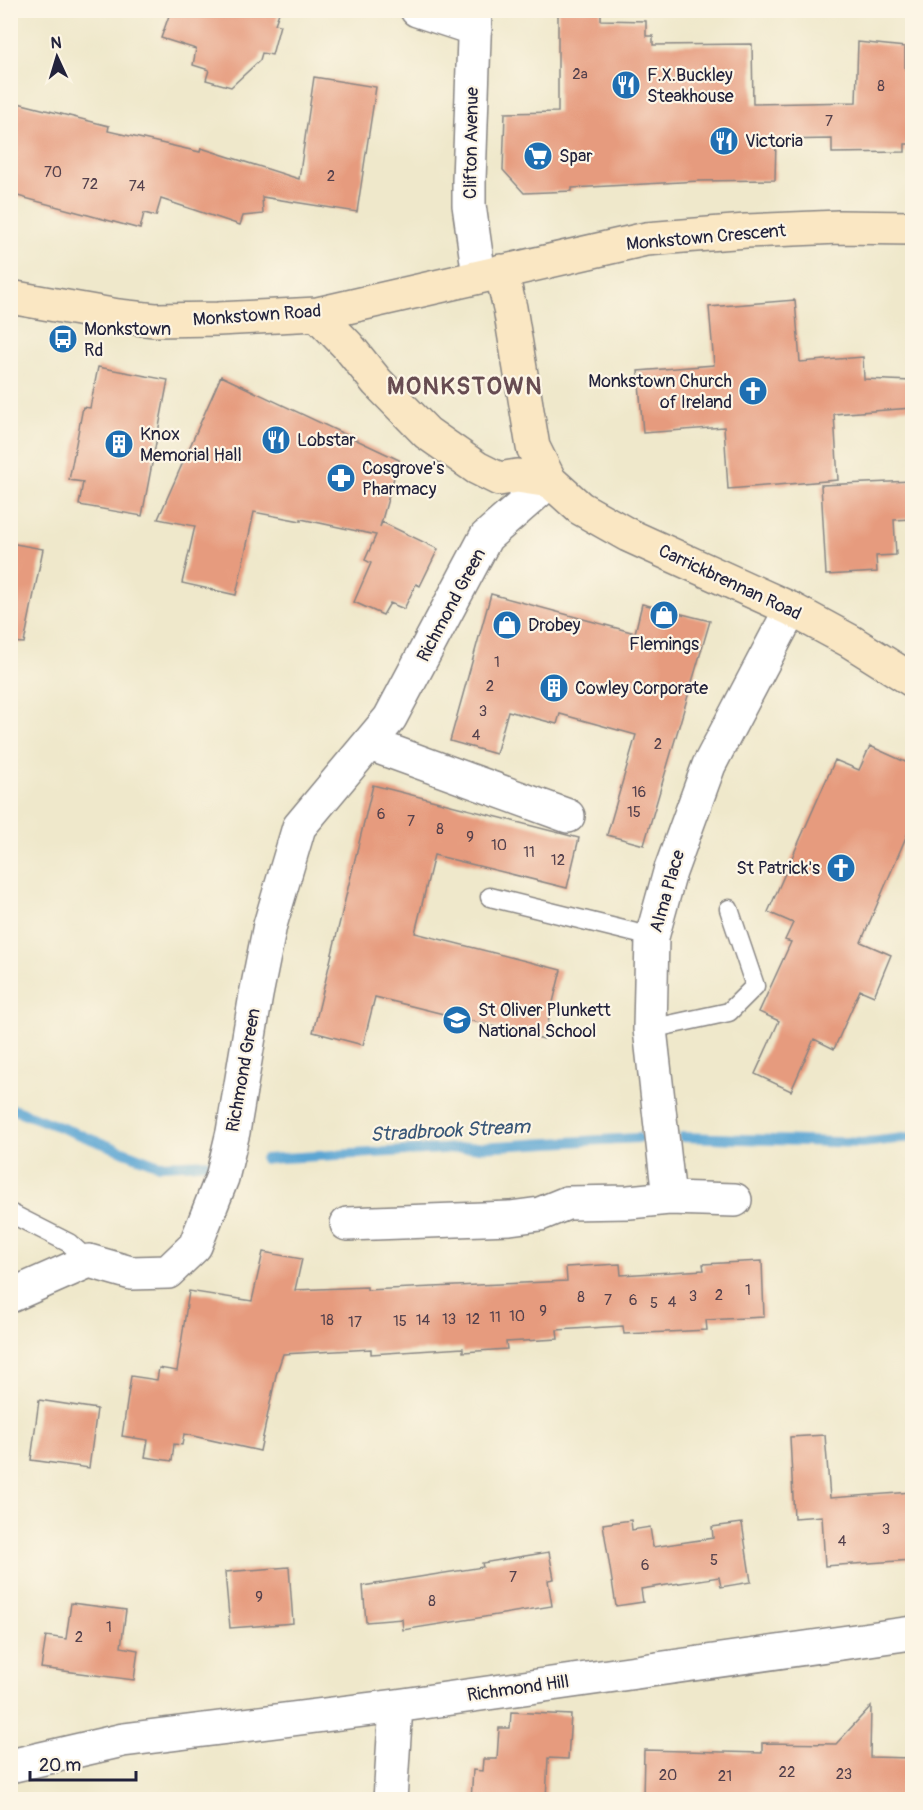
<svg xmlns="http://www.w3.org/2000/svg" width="923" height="1810" viewBox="0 0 923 1810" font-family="Pangolin,sans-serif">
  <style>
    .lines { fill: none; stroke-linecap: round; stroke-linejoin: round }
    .stream { stroke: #5ba6d3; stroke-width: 10 }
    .building { fill: #e69b7e }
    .lane-casing { stroke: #888583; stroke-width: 21 }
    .street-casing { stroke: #888583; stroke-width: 36 }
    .secondary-casing { stroke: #888583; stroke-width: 36 }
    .lane { stroke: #fff; stroke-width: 18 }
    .street { stroke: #fff; stroke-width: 33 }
    .secondary { stroke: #fae7c3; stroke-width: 33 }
    .labels { text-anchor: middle; stroke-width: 4.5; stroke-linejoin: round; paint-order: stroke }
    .number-label { font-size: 15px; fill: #53404c }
    .poi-label { font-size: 18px; fill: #22223b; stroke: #fcf5e5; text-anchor: start }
    .street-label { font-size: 18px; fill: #22223b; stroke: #fcf5e5 }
    .water-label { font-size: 20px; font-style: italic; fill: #395778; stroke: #fcf5e5 }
    .district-label { font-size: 24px; font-weight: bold; letter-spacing: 1.5px; fill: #674c52; stroke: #fcf5e5 }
  </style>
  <rect width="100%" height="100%" fill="#fcf5e5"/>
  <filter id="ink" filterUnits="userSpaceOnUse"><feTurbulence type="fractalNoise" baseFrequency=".0167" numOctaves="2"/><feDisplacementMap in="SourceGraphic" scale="12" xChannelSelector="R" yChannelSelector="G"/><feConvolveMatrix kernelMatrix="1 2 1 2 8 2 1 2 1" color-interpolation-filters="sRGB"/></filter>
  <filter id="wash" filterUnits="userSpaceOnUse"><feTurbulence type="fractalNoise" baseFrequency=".008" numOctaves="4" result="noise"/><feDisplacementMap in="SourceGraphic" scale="24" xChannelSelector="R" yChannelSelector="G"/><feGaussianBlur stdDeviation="1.35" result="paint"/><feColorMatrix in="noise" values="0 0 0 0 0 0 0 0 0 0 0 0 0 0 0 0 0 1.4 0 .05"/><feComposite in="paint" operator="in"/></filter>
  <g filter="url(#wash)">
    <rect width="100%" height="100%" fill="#efe8cb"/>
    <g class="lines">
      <!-- stream -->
      <path class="stream" d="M10 1108 159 1165 206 1163
        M683 1137 862 1143 912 1137
        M265 1159 638 1138"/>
    </g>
    <g id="blocks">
      <!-- building -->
      <path class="building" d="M171 10H280L275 24 280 25 272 55 262 53 260 60 231 87 206 80 209 70 193 65 196 49 161 38Z
        M558 10H601V20L646 21V36H653V45L752 44 753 104 856 102 858 42 905 47V69L912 70V144H905V152L832 153V139L776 140 775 180 699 181 572 188V191L524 193 503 170 505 113 558 112Z
        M314 77 376 87 357 212 262 197 263 214 243 216 240 225 161 199 156 216 144 213 140 229 10 194V101L109 126 108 131 200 152 201 148 299 179Z
        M795 300 800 362 863 357 864 379 912 381V408L834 414 838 480 728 489 724 427 643 433 638 371 714 365 709 307Z
        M98 367 168 380 142 516 79 505 83 482 69 480 83 407 90 408Z
        M221 376 399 460 380 527 382 522 438 549 420 586 416 584 404 609 390 603 383 615 354 602 371 563 365 560 376 535 301 519V521L254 512 236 595 182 583 195 526 158 519Z
        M912 481V519L894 520 896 555 876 556 877 572 826 575 821 485Z
        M10 543 43 549 24 643 10 642Z
        M491 594 635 633 642 604 710 621 644 845 607 835 636 735 560 714 557 724 508 711 496 754 450 741Z
        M870 746 912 765V823L861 942 891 955 874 996 860 990 834 1049 814 1039 791 1091 755 1074 779 1021 759 1012 791 942 785 940 793 923 768 912 835 760 859 770Z
        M373 785 579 838 567 888 434 855 415 933 561 970 544 1039 375 997 363 1045 313 1032Z
        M263 1252 302 1259 295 1290 367 1287V1290L567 1281 566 1267 620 1264 621 1275 704 1270 703 1264 762 1261 764 1317 706 1320 707 1330 667 1332 624 1334 623 1326 557 1330 558 1339 506 1342 507 1349 463 1352V1348L371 1354V1349L283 1354 276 1375 260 1451 184 1434 182 1445 174 1444 172 1461 145 1457 148 1440 122 1436 131 1376 157 1380 159 1368 177 1371 189 1291 252 1301Z
        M39 1400 97 1409 89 1468 31 1460Z
        M825 1435 830 1498 912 1492V1560L825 1566 822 1516 794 1518 790 1437Z
        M631 1520 632 1530 650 1527 653 1547 713 1538 712 1527 742 1523 751 1582 721 1587 719 1577 641 1589 643 1602 616 1606 603 1524Z
        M549 1552 554 1579 548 1580 552 1606 403 1630 402 1619 366 1622 363 1586 483 1567 482 1563Z
        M289 1567 293 1623 230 1628 225 1572Z
        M71 1603 126 1610 121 1647 138 1650 134 1680 41 1668 46 1636 66 1639Z
        M871 1706 870 1757 912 1758V1800H643L644 1750 762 1753V1743L836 1744Z
        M511 1712 571 1715 568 1759 548 1758 546 1800H471L473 1770 482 1771 483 1759H497L499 1728H510Z"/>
    </g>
  </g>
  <g filter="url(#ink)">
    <use href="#blocks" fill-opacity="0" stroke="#888583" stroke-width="1.5"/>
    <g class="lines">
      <!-- lane casing -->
      <g class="lane-casing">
        <path id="lane" d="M490 897 652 937
          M650 1029 729 1012 755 986 729 909
          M10 1213 69 1243 89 1261"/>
      </g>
      <!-- street casing -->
      <g class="street-casing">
        <path id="street" d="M417 10 475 29
          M475 10 469 180V205L479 276
          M370 744 568 816
          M669 1198 650 1029 652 937 670 872 709 765 791 609
          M347 1224 510 1218 540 1214 567 1203 629 1202 669 1198 735 1200
          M10 1296 89 1261 131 1273 168 1272 195 1246 222 1178 233 1132 256 995 270 925 299 827 390 718 486 537 550 481
          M10 1766 123 1740 396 1706 912 1633
          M390 1800 396 1706"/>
      </g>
      <!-- secondary casing -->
      <g class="secondary-casing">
        <path id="secondary" d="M501 271 510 308 533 447 550 481 580 508 628 535 791 609 850 641 912 680
          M10 297 118 316 155 320 218 319 317 314 646 239 746 231 839 227 912 228
          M317 314 348 346 377 382 427 433 477 468 499 479 517 476 550 481"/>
      </g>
      <!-- lane -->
      <use href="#lane" class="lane"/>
      <!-- street -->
      <use href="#street" class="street"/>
      <!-- secondary -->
      <use href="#secondary" class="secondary"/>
    </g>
  </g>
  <!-- icons -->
  <defs>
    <g id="restaurant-disc" transform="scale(1.5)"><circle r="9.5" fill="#1f6fb2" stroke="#fcf5e5"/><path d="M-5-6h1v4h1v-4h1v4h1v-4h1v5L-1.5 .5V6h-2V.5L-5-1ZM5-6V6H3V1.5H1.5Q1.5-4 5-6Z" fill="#fff"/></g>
    <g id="supermarket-disc" transform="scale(1.5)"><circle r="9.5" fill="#1f6fb2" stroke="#fcf5e5"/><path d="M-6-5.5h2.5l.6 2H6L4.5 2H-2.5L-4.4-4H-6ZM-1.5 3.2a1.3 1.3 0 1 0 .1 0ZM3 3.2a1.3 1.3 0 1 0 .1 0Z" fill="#fff"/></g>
    <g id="bus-disc" transform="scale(1.5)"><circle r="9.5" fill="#1f6fb2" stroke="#fcf5e5"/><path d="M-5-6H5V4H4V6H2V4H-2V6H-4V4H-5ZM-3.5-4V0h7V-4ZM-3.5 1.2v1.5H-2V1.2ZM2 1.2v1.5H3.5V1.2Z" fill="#fff"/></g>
    <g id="church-disc" transform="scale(1.5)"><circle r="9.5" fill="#1f6fb2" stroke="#fcf5e5"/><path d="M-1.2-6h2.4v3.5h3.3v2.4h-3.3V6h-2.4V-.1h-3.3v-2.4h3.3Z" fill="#fff"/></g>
    <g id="building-disc" transform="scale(1.5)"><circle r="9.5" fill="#1f6fb2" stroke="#fcf5e5"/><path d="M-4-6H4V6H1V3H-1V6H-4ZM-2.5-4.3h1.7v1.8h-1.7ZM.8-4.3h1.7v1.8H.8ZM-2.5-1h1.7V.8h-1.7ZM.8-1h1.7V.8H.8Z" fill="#fff"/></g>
    <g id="pharmacy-disc" transform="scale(1.5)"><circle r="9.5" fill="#1f6fb2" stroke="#fcf5e5"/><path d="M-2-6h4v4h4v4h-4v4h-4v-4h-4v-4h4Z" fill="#fff"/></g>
    <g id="shop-disc" transform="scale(1.5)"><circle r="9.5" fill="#1f6fb2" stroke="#fcf5e5"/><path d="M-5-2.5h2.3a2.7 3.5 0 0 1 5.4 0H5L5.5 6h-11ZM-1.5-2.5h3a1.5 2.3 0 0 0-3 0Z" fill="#fff"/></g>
    <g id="school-disc" transform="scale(1.5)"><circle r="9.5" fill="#1f6fb2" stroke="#fcf5e5"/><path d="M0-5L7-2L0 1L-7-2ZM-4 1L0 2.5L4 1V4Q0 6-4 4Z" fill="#fff"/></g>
  </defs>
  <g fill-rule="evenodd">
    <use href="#restaurant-disc" x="626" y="85"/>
    <use href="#restaurant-disc" x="724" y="141"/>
    <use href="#supermarket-disc" x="538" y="156"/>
    <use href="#bus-disc" x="63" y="339"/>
    <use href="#church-disc" x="753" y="391"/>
    <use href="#restaurant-disc" x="276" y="440"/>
    <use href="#building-disc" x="119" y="444"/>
    <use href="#pharmacy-disc" x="341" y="478"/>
    <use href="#shop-disc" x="664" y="615"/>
    <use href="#shop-disc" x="507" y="625"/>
    <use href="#building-disc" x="554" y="688"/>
    <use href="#church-disc" x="841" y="868"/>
    <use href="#school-disc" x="457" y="1020"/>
  </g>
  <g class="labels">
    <!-- number labels -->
    <g class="number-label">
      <text x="580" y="79">2a</text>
      <text x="881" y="91">8</text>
      <text x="829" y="126">7</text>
      <text x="53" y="177">70</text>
      <text x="331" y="181">2</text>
      <text x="90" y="189">72</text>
      <text x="137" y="191">74</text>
      <text x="497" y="667">1</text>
      <text x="490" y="691">2</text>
      <text x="483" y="716">3</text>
      <text x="476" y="740">4</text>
      <text x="658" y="749">2</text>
      <text x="639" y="797">16</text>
      <text x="634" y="817">15</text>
      <text x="381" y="819">6</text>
      <text x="411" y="826">7</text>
      <text x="440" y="834">8</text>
      <text x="470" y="842">9</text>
      <text x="499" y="850">10</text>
      <text x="529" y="857">11</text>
      <text x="558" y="865">12</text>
      <text x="748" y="1295">1</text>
      <text x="719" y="1300">2</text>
      <text x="693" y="1301">3</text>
      <text x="581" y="1302">8</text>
      <text x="608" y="1305">7</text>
      <text x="633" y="1305">6</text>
      <text x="672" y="1307">4</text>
      <text x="654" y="1308">5</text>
      <text x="543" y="1316">9</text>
      <text x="517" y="1321">10</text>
      <text x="495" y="1322">11</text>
      <text x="449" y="1324">13</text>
      <text x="473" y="1324">12</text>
      <text x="327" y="1325">18</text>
      <text x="423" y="1325">14</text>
      <text x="400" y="1326">15</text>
      <text x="355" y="1327">17</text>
      <text x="886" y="1534">3</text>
      <text x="842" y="1546">4</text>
      <text x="714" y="1565">5</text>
      <text x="645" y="1570">6</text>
      <text x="513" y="1582">7</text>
      <text x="259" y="1602">9</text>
      <text x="432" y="1606">8</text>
      <text x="109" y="1632">1</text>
      <text x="79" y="1642">2</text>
      <text x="787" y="1777">22</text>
      <text x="844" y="1779">23</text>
      <text x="668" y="1780">20</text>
      <text x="725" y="1781">21</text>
    </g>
    <!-- poi labels -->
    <g class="poi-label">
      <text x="647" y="81">F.X.Buckley<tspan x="647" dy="21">Steakhouse</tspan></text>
      <text x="745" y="147">Victoria</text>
      <text x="559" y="162">Spar</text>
      <text x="84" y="335">Monkstown<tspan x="84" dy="21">Rd</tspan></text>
      <text x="732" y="387" text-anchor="end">Monkstown Church<tspan x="732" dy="21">of Ireland</tspan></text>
      <text x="140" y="440">Knox<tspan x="140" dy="21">Memorial Hall</tspan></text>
      <text x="297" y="446">Lobstar</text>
      <text x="362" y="474">Cosgrove's<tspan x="362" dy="21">Pharmacy</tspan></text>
      <text x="528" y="631">Drobey</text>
      <text x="664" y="650" text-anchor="middle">Flemings</text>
      <text x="575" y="694">Cowley Corporate</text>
      <text x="820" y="874" text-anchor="end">St Patrick's</text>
      <text x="478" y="1016">St Oliver Plunkett<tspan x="478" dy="21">National School</tspan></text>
    </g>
    <!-- street labels -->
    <g class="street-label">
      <text transform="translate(471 143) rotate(-89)" y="6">Clifton Avenue</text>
      <text transform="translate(706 237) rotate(-5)" y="6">Monkstown Crescent</text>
      <text transform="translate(257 315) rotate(-4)" y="6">Monkstown Road</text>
      <text transform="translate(730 582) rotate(25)" y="6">Carrickbrennan Road</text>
      <text transform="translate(451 605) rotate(-62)" y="6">Richmond Green</text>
      <text transform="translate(667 891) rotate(-74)" y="6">Alma Place</text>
      <text transform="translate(243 1070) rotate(-80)" y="6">Richmond Green</text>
      <text transform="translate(518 1688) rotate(-8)" y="6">Richmond Hill</text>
    </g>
    <!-- water labels -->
    <g class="water-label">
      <text transform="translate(450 1130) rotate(-3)" y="7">Stradbrook Stream</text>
    </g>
    <!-- district labels -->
    <g class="district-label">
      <text x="465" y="394">MONKSTOWN</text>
    </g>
  </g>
  <!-- margin -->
  <rect width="923" height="1810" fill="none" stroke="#fcf5e5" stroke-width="36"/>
  <!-- north arrow -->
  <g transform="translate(57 57) rotate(356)" stroke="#fcf5e5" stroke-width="4.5" paint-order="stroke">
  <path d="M0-4.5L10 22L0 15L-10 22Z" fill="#22223b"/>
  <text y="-9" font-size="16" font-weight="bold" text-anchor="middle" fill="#22223b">N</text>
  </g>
  <!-- scale -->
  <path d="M30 1771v9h106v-9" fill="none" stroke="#22223b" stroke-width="3"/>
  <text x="39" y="1771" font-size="18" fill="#22223b" stroke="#fcf5e5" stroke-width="4.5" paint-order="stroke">20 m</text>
</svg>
